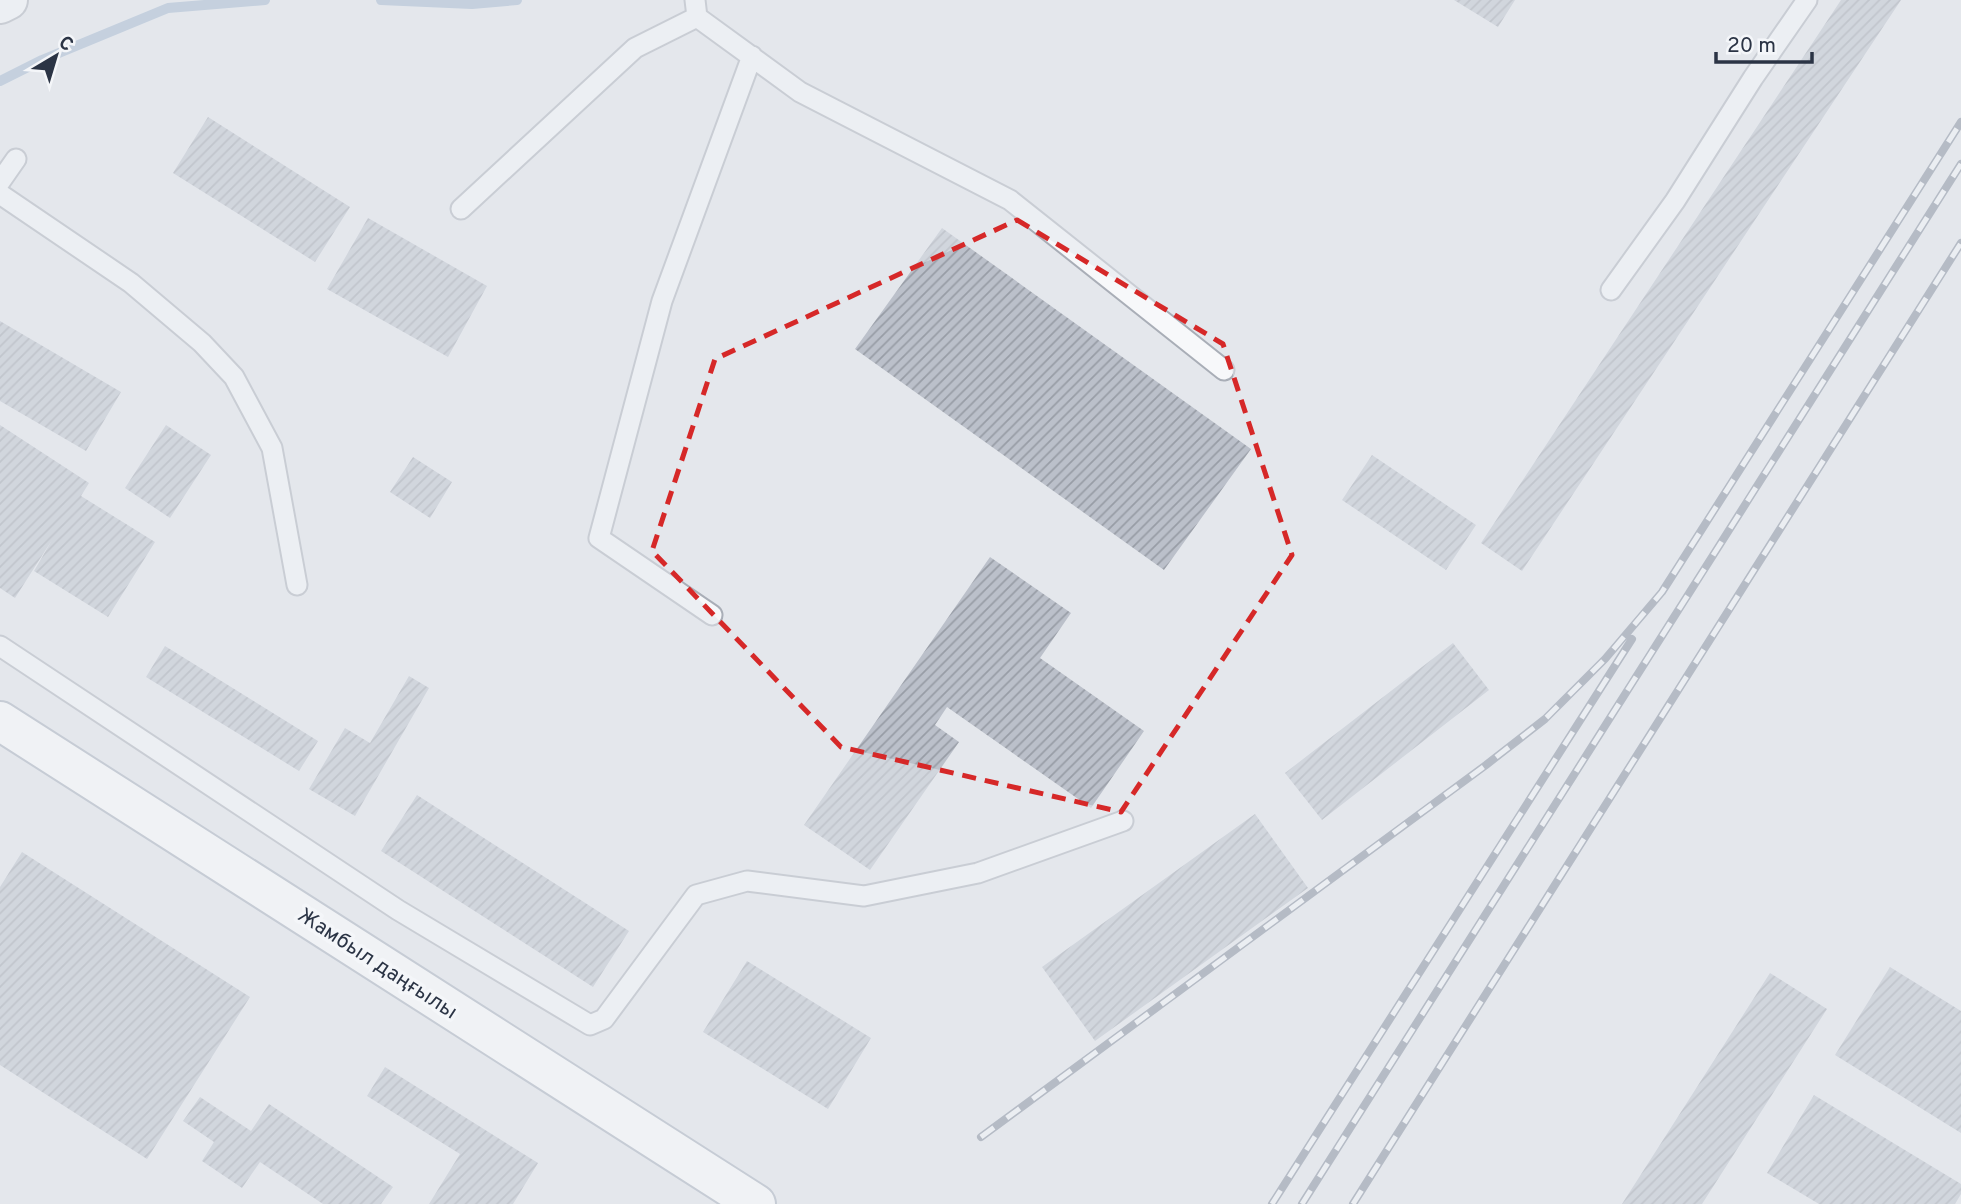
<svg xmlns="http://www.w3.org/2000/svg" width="1961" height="1204" viewBox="0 0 1961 1204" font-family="Overpass,sans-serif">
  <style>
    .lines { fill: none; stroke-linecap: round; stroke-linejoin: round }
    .stream { stroke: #9fb4cc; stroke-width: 10 }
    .building { fill: url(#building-hatch) }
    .service-casing { stroke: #a9aeb7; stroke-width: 23 }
    .tertiary-casing { stroke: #a9aeb7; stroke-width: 42 }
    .primary-casing { stroke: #a3abb8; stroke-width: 42 }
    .service { stroke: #f7f8fa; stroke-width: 19 }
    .tertiary { stroke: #f7f8fa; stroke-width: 38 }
    .primary { stroke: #fff; stroke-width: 38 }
    .rail-casing { stroke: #7d8696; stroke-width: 8 }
    .rail { stroke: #f4f6f9; stroke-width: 5; stroke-dasharray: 16; stroke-linecap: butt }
    .marked { fill: none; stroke: #d62828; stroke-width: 5; stroke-dasharray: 14 9; stroke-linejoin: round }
    .labels { text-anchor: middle; stroke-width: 7; stroke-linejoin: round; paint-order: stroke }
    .street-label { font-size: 21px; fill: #2b3445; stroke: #f4f6f9 }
  </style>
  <defs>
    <pattern id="building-hatch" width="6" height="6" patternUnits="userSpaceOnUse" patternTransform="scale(1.75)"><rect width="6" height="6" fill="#bbc0ca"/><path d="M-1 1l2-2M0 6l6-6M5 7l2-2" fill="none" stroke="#989da6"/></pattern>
  </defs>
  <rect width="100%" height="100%" fill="#e4e7ec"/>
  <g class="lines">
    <!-- stream -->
    <path class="stream" d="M381 0 472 4 517 0
      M0 81 42 60 168 8 265 0"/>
  </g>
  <!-- building -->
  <path class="building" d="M1454 0H1515L1498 27Z
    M1841 0H1901L1522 571 1481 543Z
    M208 117 350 207 315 262 173 173Z
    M368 218 487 286 448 357 327 289Z
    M942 228 1251 449 1164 570 855 349Z
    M0 321 121 392 86 451 0 401Z
    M0 425 89 483 81 496 155 542 108 617 34 571 52 540 15 598 0 588Z
    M166 425 211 455 170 518 125 488Z
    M1372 455 1476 525 1446 570 1342 500Z
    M413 457 452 482 430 518 390 492Z
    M990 557 1071 613 1040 658 1144 731 1091 808 947 707 935 725 959 742 870 870 804 825Z
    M1453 643 1489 690 1322 820 1285 773Z
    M165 646 318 741 299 771 146 677Z
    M409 676 429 688 355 816 309 789 345 728 370 743Z
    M417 795 629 931 593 987 381 851Z
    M1255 814 1308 888 1095 1041 1042 967Z
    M22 852 250 997 147 1159 0 1065V887Z
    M747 961 871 1038 828 1109 703 1032Z
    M1890 967 1961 1011V1133L1835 1055Z
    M1770 973 1827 1009 1702 1204H1622Z
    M385 1067 538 1163 513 1204H429L460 1154 367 1096Z
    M1814 1095 1961 1184V1194L1955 1204H1819L1767 1173Z
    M200 1097 251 1131 269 1104 393 1187 381 1204H323L260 1162 242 1188 202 1161 214 1142 183 1121Z"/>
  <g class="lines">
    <!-- service casing -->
    <g class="service-casing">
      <path id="service" d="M697 17 800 92 1010 200 1224 370
        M0 182 16 159
        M0 194 131 283 202 343 234 377 272 448 297 585
        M461 209 635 48 697 17 695 0
        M1611 290 1675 201 1753 78 1807 0
        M712 615 599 538 662 301 752 56
        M0 646 398 910 590 1025 604 1019 696 895 747 881 864 896 978 873 1123 821"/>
    </g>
    <!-- tertiary casing -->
    <g class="tertiary-casing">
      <path id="tertiary" d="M0 4 8 0"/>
    </g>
    <!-- primary casing -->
    <g class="primary-casing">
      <path id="primary" d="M0 721 756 1204"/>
    </g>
    <!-- service -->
    <use href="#service" class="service"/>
    <!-- tertiary -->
    <use href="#tertiary" class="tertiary"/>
    <!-- primary -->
    <use href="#primary" class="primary"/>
    <!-- rail casing -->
    <g class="rail-casing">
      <path id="rail" d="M981 1137 1486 765 1545 719 1605 659 1662 592 1961 122
        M1272 1204 1632 639
        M1302 1204 1961 164
        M1353 1204 1961 243"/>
    </g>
    <!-- rail -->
    <use href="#rail" class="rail"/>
  </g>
  <!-- marked area -->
  <path d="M0 0H1961V1204H0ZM1017 220 1223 344 1292 555 1121 812 841 747 652 551 715 359Z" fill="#e4e7ec" fill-opacity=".55" fill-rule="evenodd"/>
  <path class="marked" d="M1017 220 1223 344 1292 555 1121 812 841 747 652 551 715 359Z"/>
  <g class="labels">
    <!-- street labels -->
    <g class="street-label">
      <text transform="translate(378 963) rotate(33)" y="7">Жамбыл даңғылы</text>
    </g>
  </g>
  <!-- north arrow -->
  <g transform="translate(56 56) rotate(38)" stroke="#f4f6f9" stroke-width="5" paint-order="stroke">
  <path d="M0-5L12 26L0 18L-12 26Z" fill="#2b3445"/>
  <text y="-10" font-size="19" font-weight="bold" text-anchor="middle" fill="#2b3445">С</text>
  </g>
  <!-- scale -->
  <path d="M1716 52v10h96v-10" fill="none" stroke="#2b3445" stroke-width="3.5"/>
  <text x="1727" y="52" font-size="21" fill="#2b3445" stroke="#f4f6f9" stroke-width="5" paint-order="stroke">20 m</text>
</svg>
